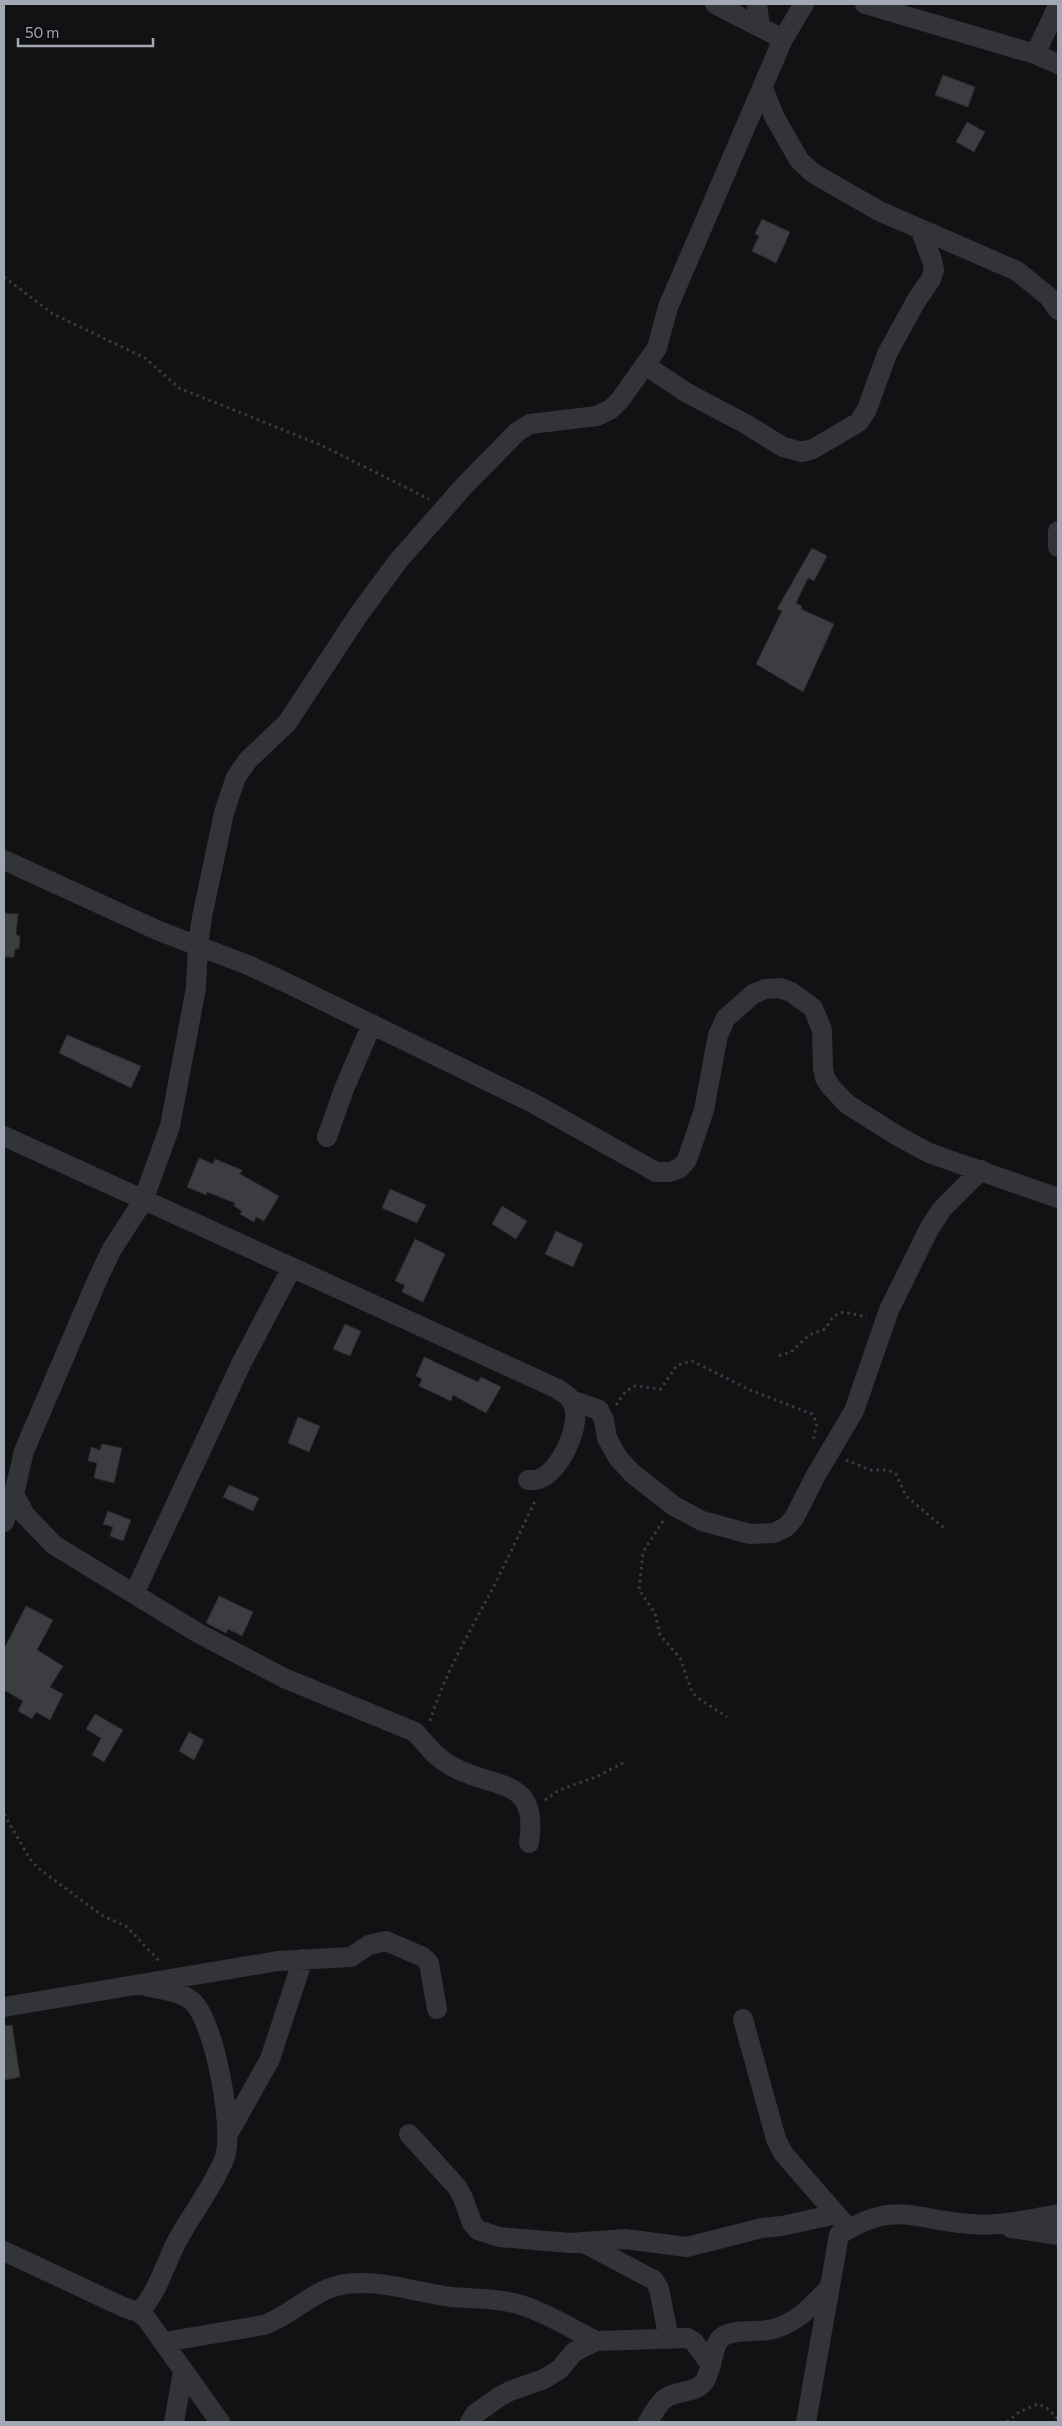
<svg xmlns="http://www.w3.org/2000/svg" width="1062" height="2426" viewBox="0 0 1062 2426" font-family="Commissioner,sans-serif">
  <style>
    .building { fill: #3c3d41; stroke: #2c2c30 }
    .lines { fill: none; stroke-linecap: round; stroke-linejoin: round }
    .path { stroke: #393b40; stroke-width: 3; stroke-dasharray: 2.5 4; stroke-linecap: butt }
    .street { stroke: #333439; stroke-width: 20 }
  </style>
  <rect width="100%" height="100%" fill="#121214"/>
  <!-- building -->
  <path class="building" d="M943 75 975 87 968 107 935 95Z
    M967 122 985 132 974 152 956 142Z
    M762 219 790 232 776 263 752 251 759 236 755 234Z
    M812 548 827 556 814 581 808 578 796 603 802 606 801 609 834 624 803 692 756 664 782 611 777 609Z
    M4 913 18 914 16 935 20 936 19 949H15L14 957H4Z
    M67 1035 141 1066 131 1088 59 1053Z
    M199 1158 213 1164 215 1159 242 1170 240 1174 279 1196 264 1221 256 1217 254 1222 240 1214 242 1211 234 1206 235 1203 207 1192 206 1195 187 1187Z
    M390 1189 426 1205 417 1223 382 1208Z
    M502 1206 527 1221 516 1239 492 1224Z
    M556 1231 583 1244 573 1267 545 1254Z
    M415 1239 445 1254 423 1302 402 1292 405 1285 395 1281Z
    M345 1324 361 1331 350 1356 333 1349Z
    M424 1357 478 1382 481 1377 501 1387 486 1413 453 1395 451 1401 419 1386 422 1379 416 1376Z
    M298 1417 320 1426 309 1452 288 1443Z
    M102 1444 122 1448 114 1483 94 1478 97 1463 88 1461 91 1447 100 1450Z
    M229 1485 259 1498 253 1511 223 1497Z
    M108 1511 131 1520 123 1541 110 1536 113 1527 103 1524Z
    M219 1596 253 1612 242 1636 228 1629 226 1633 206 1623Z
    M26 1606 53 1620 37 1650 63 1666 50 1687 63 1694 50 1720 36 1712 32 1719 18 1711 23 1701 4 1690V1649Z
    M95 1714 123 1730 104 1762 92 1755 101 1738 86 1729Z
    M189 1732 204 1740 194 1760 179 1751Z
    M12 2025 20 2077 4 2080V2026Z"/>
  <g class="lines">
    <!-- path -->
    <path class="path" d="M4 277 53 314 145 358 179 388 321 445 429 499
      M779 1356 791 1352 809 1335 825 1329 834 1316 840 1313 844 1312 867 1317
      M616 1405 626 1391 635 1386 661 1389 677 1365 692 1361 750 1390 812 1414 817 1423 813 1441
      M846 1460 870 1470H888L896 1474 906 1496 944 1528
      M663 1521 643 1552 639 1590 655 1613 660 1635 680 1658 692 1692 698 1698 727 1717
      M430 1721C447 1666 478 1619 503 1568 514 1545 525 1522 536 1499
      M545 1800 559 1790 596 1777 623 1763
      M4 1814 30 1859 38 1868 103 1916 126 1926 160 1962
      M1007 2422 1019 2412 1038 2404 1047 2408 1058 2419"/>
    <!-- street -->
    <path class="street" d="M715 4 783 39
      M757 4 760 27
      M865 4 1035 54 1058 64
      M1035 54 1058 6
      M763 88 774 116 799 160 813 173 879 211 1017 271 1049 297 1058 310
      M645 365 687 393 746 424 783 447 802 452 813 449 859 422 867 409 887 354 916 301 931 279 934 270 932 260 920 229
      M1058 531V547
      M4 860 159 931 248 965 289 984 531 1102 656 1172H670L680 1168 687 1160 704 1110 718 1035 726 1018 753 994 765 989 780 988 791 992 813 1008 822 1030 823 1068 825 1078 830 1086 847 1104 896 1135 929 1153 1058 1198
      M4 1136 558 1389C565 1394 571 1397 574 1406 581 1426 560 1472 539 1479 536 1480 531 1480 528 1480
      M327 1137 344 1089 372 1024
      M571 1400 599 1410 604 1420 607 1438 618 1458 633 1474 674 1506 702 1521 750 1534 774 1533 786 1527 794 1518 816 1475 854 1411 889 1310 929 1229 942 1209 981 1170
      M14 1494 25 1515 54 1545 198 1633 284 1678 415 1732C429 1747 435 1758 455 1768 497 1790 539 1777 529 1843
      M4 1522 14 1494 24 1451 99 1276 112 1249 143 1201 170 1126 196 988 198 945 202 917 224 813 236 777 248 760 287 723 359 614 398 561 465 485 517 432 530 424 597 416 611 409 620 400 657 348 668 307 783 39 804 4
      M134 1594 241 1364 291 1269
      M4 2007 278 1961 351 1957 369 1945 386 1941 423 1957 429 1963 437 2009
      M743 2019 776 2139 783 2153 842 2221
      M228 2134 270 2059 303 1959
      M409 2134 457 2187 463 2198 472 2223 478 2230 499 2237 570 2243 625 2239 687 2247 762 2228 782 2226 836 2214
      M1011 2228 1058 2235
      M582 2242 654 2280 659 2289 669 2339
      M4 2251 123 2307 138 2312 146 2318 220 2422
      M138 2312C155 2299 166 2262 176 2243 191 2214 213 2188 225 2157 234 2130 215 2021 192 2001 180 1991 162 1990 146 1986
      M164 2342 264 2325C293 2315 314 2288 346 2284 380 2279 417 2293 452 2297 476 2299 500 2298 524 2306 549 2314 572 2329 596 2341
      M174 2422 183 2372
      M470 2422 475 2414 499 2397 510 2391 544 2379 560 2369 574 2352 596 2341 688 2338 694 2342 711 2365
      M648 2422C652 2415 659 2402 666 2398 676 2390 695 2394 704 2382 713 2370 712 2344 722 2337 733 2329 755 2332 768 2330 794 2326 812 2306 829 2288
      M806 2422 839 2235C895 2199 912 2220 971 2224 1000 2227 1029 2219 1058 2214"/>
  </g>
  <!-- border -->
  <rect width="1062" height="2426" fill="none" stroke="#a3a8b5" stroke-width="10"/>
  <!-- scale -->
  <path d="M18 38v8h135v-8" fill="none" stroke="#a3a8b5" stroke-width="2.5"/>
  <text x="25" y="38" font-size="15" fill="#a3a8b5" stroke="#0d0d0f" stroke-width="4" paint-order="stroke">50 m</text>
</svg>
